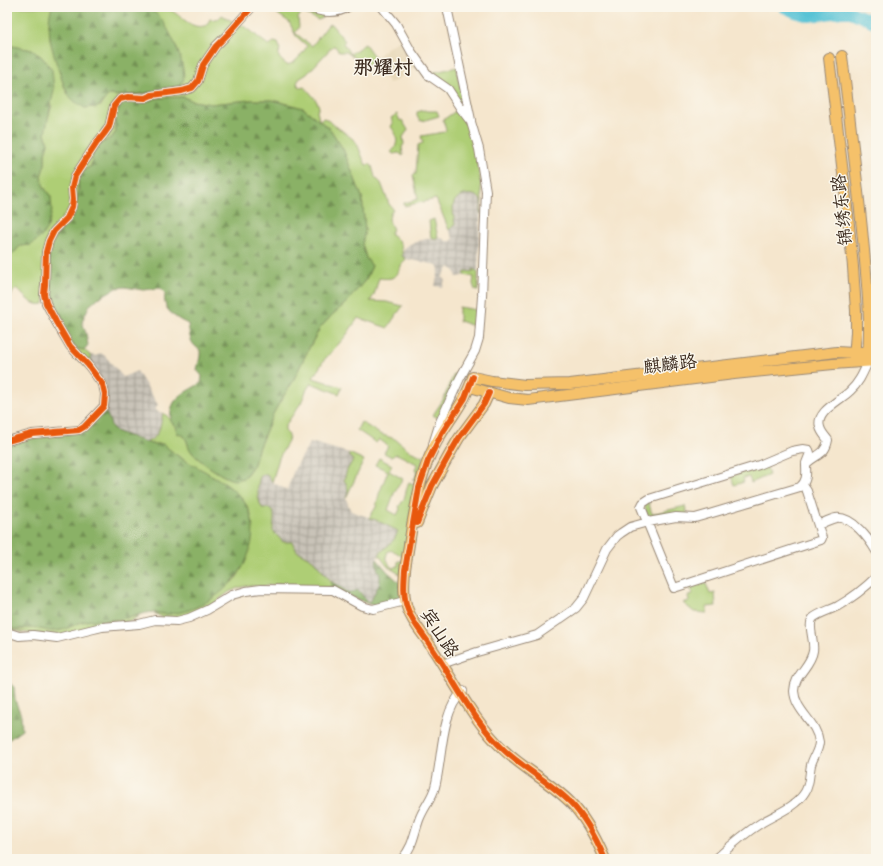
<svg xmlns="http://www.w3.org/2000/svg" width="883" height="866" viewBox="0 0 883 866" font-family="'Indie Flower','LXGW WenKai TC',sans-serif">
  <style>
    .built { fill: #e8d9ba }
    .industrial { fill: url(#industrial-grid) }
    .green { fill: #aece75; stroke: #747c4a }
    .forest { fill: url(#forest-firs); stroke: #626e42 }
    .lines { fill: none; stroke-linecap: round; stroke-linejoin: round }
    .river { stroke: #59c3d5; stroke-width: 12 }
    .minor-casing { stroke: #988876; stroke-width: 10 }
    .major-casing { stroke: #988876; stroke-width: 12 }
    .minor { stroke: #fff; stroke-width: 8 }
    .major { stroke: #f5c16b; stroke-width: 10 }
    .cycleway-casing { stroke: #fbf7ec; stroke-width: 8 }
    .cycleway { stroke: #e8590c; stroke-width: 6 }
    .labels { text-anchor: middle; stroke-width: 3; stroke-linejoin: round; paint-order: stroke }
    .street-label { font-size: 18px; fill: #3b2a1e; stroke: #fbf7ec }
    .quarter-label { font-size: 20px; font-weight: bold; fill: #3b2a1e; stroke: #fbf7ec }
  </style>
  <defs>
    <pattern id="industrial-grid" width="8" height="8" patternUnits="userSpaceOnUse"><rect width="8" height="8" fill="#c9c3b8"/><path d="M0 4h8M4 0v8" fill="none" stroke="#a49f95"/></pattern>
    <pattern id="forest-firs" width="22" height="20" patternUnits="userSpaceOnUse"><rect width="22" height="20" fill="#8ab166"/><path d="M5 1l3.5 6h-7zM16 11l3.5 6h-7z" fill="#729053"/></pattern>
  </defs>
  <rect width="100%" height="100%" fill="#fbf7ec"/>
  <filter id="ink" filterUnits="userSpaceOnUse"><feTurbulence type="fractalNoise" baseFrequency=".025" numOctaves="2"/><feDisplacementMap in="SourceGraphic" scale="8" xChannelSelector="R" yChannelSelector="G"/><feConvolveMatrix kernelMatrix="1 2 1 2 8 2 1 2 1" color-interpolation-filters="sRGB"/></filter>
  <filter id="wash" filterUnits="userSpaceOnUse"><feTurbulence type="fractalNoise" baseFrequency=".012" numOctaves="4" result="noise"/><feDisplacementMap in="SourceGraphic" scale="16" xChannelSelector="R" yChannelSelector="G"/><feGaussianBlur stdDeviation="0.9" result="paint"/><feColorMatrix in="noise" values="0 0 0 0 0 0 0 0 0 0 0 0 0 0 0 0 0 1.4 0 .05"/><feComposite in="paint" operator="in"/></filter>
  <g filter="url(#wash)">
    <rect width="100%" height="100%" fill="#f5e6cd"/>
    <!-- built -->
    <path class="built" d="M403 38 418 66 416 68 408 71 395 81 389 83 373 60 387 48Z"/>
    <!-- industrial -->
    <path class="industrial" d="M464 194 477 196 481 201 478 272 473 269V272L465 273 463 276 457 277 455 271 449 267 442 277 445 279 443 287 435 286 439 270 437 265 406 259 403 258 402 254 405 248 410 244 425 239 442 238 446 241H452L453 238 449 230 452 226 454 219 453 204 456 199Z
      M101 353 106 357 123 377 137 371 158 405 155 409 158 412 163 413 160 428 157 435 153 440 146 442 115 431 111 428 108 416 104 411 107 399 92 367 90 355 96 356Z
      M310 443 313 444 314 443 349 453V457L353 460 350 465 347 485 349 491 346 498 348 505 351 511 376 520 398 531 395 540 379 555 376 561 377 568 380 574 381 579 379 585 372 599 368 602 363 598 362 593 353 591 349 593 343 589 326 576 313 560 297 551 294 547 283 542 277 538 273 531 274 515 262 508 258 502V481L260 475 265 474 269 477 272 482 287 490 294 470Z"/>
    <!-- green -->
    <path class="green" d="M7 7H52L49 24 50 40 64 86 69 96 85 108 101 106 104 99 109 95 119 96 154 91 144 8 134 7C143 7 158 5 166 8 181 13 190 32 207 25L210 19 214 20 215 18 218 19 222 15 235 23 191 87 119 98 108 126 74 175 71 206 53 230 44 304C33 307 24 297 18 289H16L13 292 7 305V266L9 258 20 246 31 245 51 197 44 187 41 176 45 164V153L48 143 45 133 47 121 52 105 32 50 7 45Z
      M268 7H298L315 13 322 14 323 18 318 20 302 12 298 18 299 27 295 33 312 46 328 25 331 24 345 41 343 43 350 54 365 44 375 58 366 66 362 65 354 57 346 52H339L335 46H333L307 74 299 79 297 83 300 88 304 87C309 91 318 101 319 107L317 111 319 120 324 118C329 121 354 139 356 142 360 149 362 158 366 165L370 164 372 166 375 177 381 183 389 204 393 209C388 216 388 221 393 229L390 233C399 240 403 246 402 256L406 259C395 270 403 281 379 278 376 286 376 294 370 301L387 302 403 306C400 310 390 323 388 328L358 318 345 337 324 360 313 378 342 387 339 394 311 383 307 389 301 403 285 426V431L289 435 288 441 279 458 272 482 269 477 265 474 261 475C256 484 257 499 262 508 279 507 273 519 273 531L283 542H292L297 551 313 560 331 581 332 584 329 588 280 584 265 586H246L238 588 229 592 213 604 182 618H163L154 613C181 617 206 605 226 587 229 584 234 581 237 577 244 565 249 554 251 540 254 527 253 514 245 503 228 479 197 470 175 454 171 451 167 447 163 444H151L146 442C160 437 160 427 163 413 170 417 176 426 177 433L183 435C189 442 187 446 191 451 197 460 222 477 232 479 236 480 240 479 244 478L254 464 258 449 273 414 281 400 292 383 309 348 320 328 332 315 346 303 366 279 372 266 366 258 362 244 365 230 362 197 343 149 330 129 303 108 272 100H250L211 104 193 101 183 97 158 98 144 102 133 100H124C117 109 113 121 116 132 111 140 99 142 94 150 92 154 92 162 91 166 88 168 83 170 81 173 77 177 78 201 75 209 71 222 59 230 52 241 48 248 47 295 49 302L55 306 67 336 75 348 84 350 90 355 92 367 71 346 57 322 48 302 45 295 47 285V252L50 241 55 232 68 219 73 208 74 199 73 187 76 177 97 145 106 136 110 128 115 107 121 100 136 98 145 99 152 97 192 90C201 80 202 68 209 57 217 45 229 35 238 24 250 27 258 39 269 45L274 42 278 43C284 55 271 53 287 65 295 64 303 53 307 46L296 36 289 22Z
      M457 67 458 78 466 106 465 109 431 73Z
      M424 110 428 111H437L439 116 422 121 419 120 417 116V112Z
      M457 110 470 129 473 141 480 177 482 199 481 214C481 210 482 204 481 201 478 191 457 193 454 203 452 209 454 218 455 225L449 230 436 199 404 206V203L418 199 413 175 416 174 418 145 423 143 421 136 444 132 446 130 443 120Z
      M397 114 400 121 402 120 408 130 403 137 404 144 402 147 403 156 399 153 393 154 391 152C399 146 398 134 391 127L393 123 391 118Z
      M434 219 438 238H431L429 221Z
      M473 269 478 272V291L475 290 473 284 474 277 464 275 466 271 473 272Z
      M459 307 477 310 476 327 459 321Z
      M454 374 457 375 438 418 433 415 443 400Z
      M361 422 380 434 395 439 410 451 424 457 417 480 413 479H415L417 471 415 470 417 464 397 454 394 455 392 457 384 453 388 446 379 439 376 443 357 430Z
      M349 453 364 460 346 498C349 490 348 486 344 480L347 470 353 460 349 457Z
      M379 458 392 465 389 471 403 479 395 491 388 510 397 515 400 509 399 507 404 499 408 484 409 482 416 485 405 556C398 556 396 549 388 551L386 557 390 566 393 568 398 566V561H403L401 575 387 566 379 555C387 544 393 545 398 531L376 520 369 518 376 507 379 494 388 471 375 465Z
      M766 464 769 475 751 483 749 477 743 478 744 482 734 485 731 476Z
      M648 501 652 514 685 506 688 516 648 518 644 503Z
      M705 581 710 594 715 593 716 606 707 607V613L694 612 683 603 689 601 688 596 693 595 690 585Z
      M139 616 131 621 56 636 21 632 7 629V627L21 630 27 628H35L54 631 61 630 87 620H111Z"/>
    <!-- forest -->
    <path class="forest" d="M52 7H134C141 8 149 9 155 13 167 21 188 67 183 81 182 83 178 86 177 88 155 91 131 97 109 95 104 99 102 105 96 108L90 107 85 108C80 105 74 102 70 97 64 90 51 48 50 38 49 28 48 16 52 7Z
      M7 45 32 50 42 57 52 70 54 90 45 133 48 143 45 153V164L41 176 44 187 51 197 52 211 48 226 41 237 31 245 20 246 9 258 7 266Z
      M183 97 193 101 211 104 250 100H272L303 108 330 129 343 149 362 197 365 230 362 244 366 258 372 266 366 279 346 303 332 315 320 328 309 348 292 383 281 400 273 414 258 449 254 464 244 478C241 478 238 480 235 480 226 480 196 459 191 451 187 446 189 442 183 435L177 433 176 426 171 422C168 398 183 394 201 383L202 376 197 370C198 363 201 357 200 350 189 343 190 336 188 324 179 320 167 313 165 303 164 300 165 296 165 293L160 288 143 290 125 287 116 288 98 298 89 306 82 321 86 334 88 345 84 350 75 348C71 340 65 333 62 325 58 315 59 309 49 302L47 295 49 285V255L51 243 72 217 79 190 78 181 81 172 91 166C92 162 92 154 94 150 99 142 111 141 116 132 113 121 117 109 124 100H139L144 102 158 98Z
      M104 411C111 418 109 426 115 431L151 444H163C167 447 171 451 175 454 198 470 240 484 250 513 256 529 252 547 245 563 231 590 201 611 170 614 162 615 154 611 146 613 134 616 122 620 110 620 103 621 94 619 86 621 75 623 66 631 54 631 46 632 39 627 31 628 21 628 18 631 7 627V446L27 439 74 433Z
      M377 559 387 571 400 583 401 597 399 599 374 606 329 588 332 584 331 581 349 593 358 590C362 593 363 598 368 602 373 599 373 596 375 592 377 588 380 585 380 580 381 572 374 567 377 559Z
      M7 680 14 687 15 700 21 715 22 730 7 741Z"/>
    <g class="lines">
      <!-- river -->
      <path class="river" d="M784 7 795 12 809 16 841 12H851L876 23"/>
    </g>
  </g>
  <g filter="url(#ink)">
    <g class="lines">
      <!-- minor casing -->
      <g class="minor-casing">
        <path id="minor" d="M307 7C320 12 336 15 348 7
          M382 7 396 24 411 51 428 75 448 89 461 109 471 122 479 149 486 191 482 296 479 338 475 351 460 378 440 422 433 444
          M447 7 471 120
          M7 441 32 434 79 430 84 427 104 406 105 394 103 385 88 365 70 346 56 322 46 303 44 294 45 285 46 252 49 241 54 231 67 218 72 207 73 199 72 188 75 176 96 144 104 134 109 127 114 106 120 99 128 97 145 98 152 95 182 91 192 88 198 81 203 65 216 46 228 34 252 7
          M803 485 807 491 822 538 821 540 674 588 641 507 643 503 649 499 759 465 792 451 803 449 809 450 810 453 806 463
          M818 525C823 523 830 519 836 518 852 516 869 539 876 551
          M7 632 19 636 33 635 57 638 102 627 139 624 155 620 177 621 189 618 207 610 232 595 246 591 261 589 333 590 362 606 373 609 405 601
          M442 664 477 652 537 635 576 608 584 598 607 549 617 536 621 533 630 527 648 522 676 517 695 518 709 514 800 487C808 481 806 472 806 464 816 454 825 456 828 440 825 436 821 432 820 427 815 412 841 400 850 391 859 383 863 373 868 362
          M402 859C413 847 414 834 419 820 423 808 432 799 435 787 443 757 440 713 463 691
          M716 859C730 846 745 833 761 823 776 814 796 807 805 792 810 784 809 774 811 765 813 757 819 750 819 742 817 722 795 711 794 691 794 675 811 666 813 651 815 641 807 625 813 618 819 613 830 610 838 606 852 598 864 589 876 577"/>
      </g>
      <!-- major casing -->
      <g class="major-casing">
        <path id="major" d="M842 56C850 121 858 185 864 250 867 284 871 322 868 356
          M829 58 848 215 853 267 856 311V332L854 359
          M470 387 509 398 528 400 734 374 833 364 876 361
          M417 523 432 486 452 450 459 438 484 404 489 393
          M605 859C596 838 586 818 570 802 550 782 524 769 504 750 473 721 455 682 432 648 424 635 413 624 408 610 403 598 404 583 405 570 407 555 410 540 412 525 417 499 421 473 433 449 445 424 465 404 473 377L492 381 525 385 570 384 837 352 854 353 876 350"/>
      </g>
      <!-- minor -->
      <use href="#minor" class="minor"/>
      <!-- major -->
      <use href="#major" class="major"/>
      <!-- cycleway casing -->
      <g class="cycleway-casing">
        <path id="cycleway" d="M473 377 465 398 442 433 428 461 419 488 405 570C404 583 403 598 408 610 413 624 424 635 432 648 455 682 473 721 504 750 524 769 550 782 570 802 586 818 596 838 605 859
          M7 441 32 434 79 430 84 427 104 406 105 394 103 385 88 365 70 346 56 322 46 303 44 294 45 285 46 252 49 241 54 231 67 218 72 207 73 199 72 188 75 176 96 144 104 134 109 127 114 106 120 99 128 97 145 98 152 95 182 91 192 88 198 81 203 65 216 46 228 34 252 7
          M417 523 432 486 452 450 459 438 484 404 489 393"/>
      </g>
      <!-- cycleway -->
      <use href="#cycleway" class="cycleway"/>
    </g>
  </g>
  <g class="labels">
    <!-- street labels -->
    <g class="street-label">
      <text transform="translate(842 210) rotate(-96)" y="6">锦绣东路</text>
      <text transform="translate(670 364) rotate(-7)" y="6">麒麟路</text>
      <text transform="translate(440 633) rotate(57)" y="6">宾山路</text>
    </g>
    <!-- quarter labels -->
    <g class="quarter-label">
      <text x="383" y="74">那耀村</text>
    </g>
  </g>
  <!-- margin -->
  <rect width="883" height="866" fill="none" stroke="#fbf7ec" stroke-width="24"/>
</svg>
